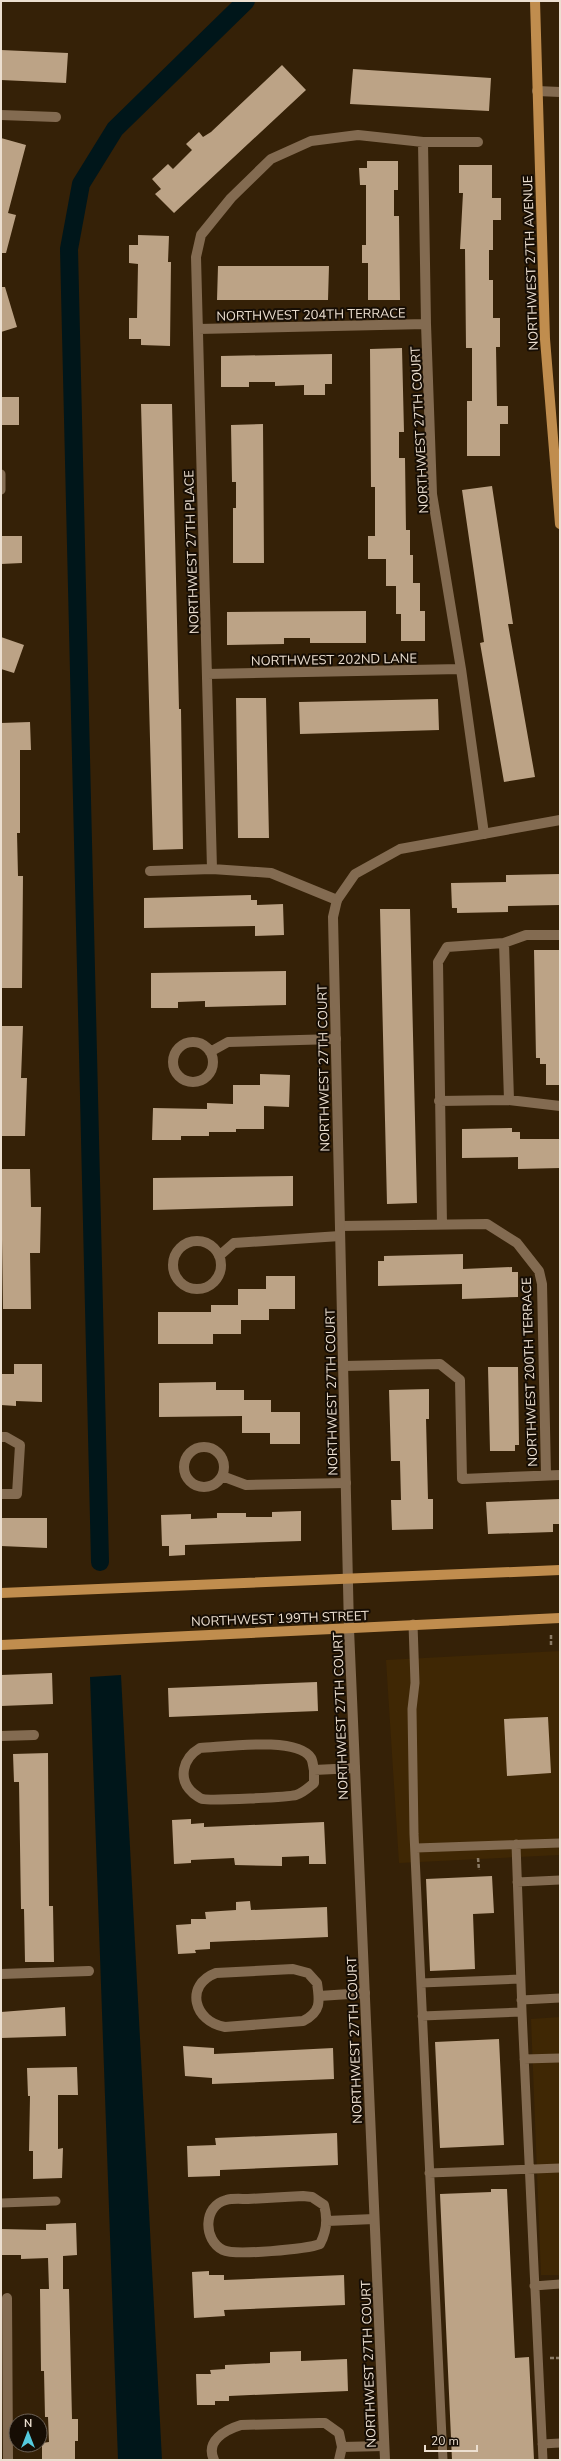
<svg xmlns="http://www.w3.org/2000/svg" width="561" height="2461" viewBox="0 0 561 2461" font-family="'Nunito Sans',sans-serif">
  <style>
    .built { fill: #3f2704 }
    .water { fill: #00161a }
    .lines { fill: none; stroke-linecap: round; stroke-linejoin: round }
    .canal { stroke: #00161a; stroke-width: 18 }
    .building { fill: #bca386 }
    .path { stroke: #8b7b66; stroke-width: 2.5; stroke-dasharray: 4 2; stroke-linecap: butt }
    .lane { stroke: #836b51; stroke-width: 9 }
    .street { stroke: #836b51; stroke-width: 10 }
    .secondary { stroke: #836b51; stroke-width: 10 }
    .primary { stroke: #c08d4e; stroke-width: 10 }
    .labels { text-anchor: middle; stroke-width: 4; stroke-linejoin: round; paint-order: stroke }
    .street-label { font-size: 13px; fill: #ecdfd0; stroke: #160d04 }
  </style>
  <rect width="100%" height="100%" fill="#352107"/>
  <!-- built -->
  <path class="built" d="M560 1651V1855L399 1863 386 1660Z
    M560 2017V2275H541L531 2019Z"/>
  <!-- water -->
  <path class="water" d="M121 1675 162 2460H118L90 1677Z"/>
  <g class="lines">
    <!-- canal -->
    <path class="canal" d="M100 1562 69 249 81 184 115 129 246 1"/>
  </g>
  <!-- building -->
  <path class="building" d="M1 50 68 53 66 83 1 80Z
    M282 65 306 90 174 213 155 194 161 189 152 179 168 164 173 169 192 150 186 144 199 132 203 137 211 132Z
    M353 69 491 78 489 111 350 104Z
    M1 138 26 145 8 213 16 215 6 253H1Z
    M367 161H398V190H394V216H399L400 300H368V263H362V245H366V185H360L359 168H367Z
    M459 165H492V198H501V220H493V250H489V280H493V318H500V347H496L497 406H508V424H500V456H467V401H472V348H466L465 249H460L463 193H459Z
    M138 235 169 236 168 262H171L170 346 141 345V339H129V318H137L138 264 129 263V245H138Z
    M218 266H329L328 300H217Z
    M1 287H5L17 327 1 332Z
    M402 348 404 432H399V458H405L406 530H410V555H413V583H420V611H425V641H401V614H396V586H386V559H368V536H375V487H371L370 349Z
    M332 354V384H325V395H304V385L275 386V382H249V387H221V356Z
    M1 397H19V425H1Z
    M141 404H172L179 709H181L183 849 153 850Z
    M263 424 264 563H233V508H236V482H232L231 425Z
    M492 486 513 624H508L535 777 504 782 480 643 484 642 462 490Z
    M1 536H22V563L1 564Z
    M366 611V643H310V638H284V644L227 645V612Z
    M1 637 24 645 14 673 1 669Z
    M236 698H266L269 838H238Z
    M438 699 439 730 300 734 299 702Z
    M30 722 31 750H20V833H17L18 876H23L22 988H1V723Z
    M560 874V905L508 906V912L457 913V908H452L451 883 506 882V875Z
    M251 895V900H257V905L283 904 284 935 255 936V926L144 928V898Z
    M380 909H410L417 1203 387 1204Z
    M534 950H560V1085H546V1064H540V1058H536Z
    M286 971V1005L205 1007V1001L178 1002V1008H151V973Z
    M1 1026H23L21 1078H27L25 1136H1Z
    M260 1074 290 1075 289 1107 264 1106V1129H236V1132H209V1136H181V1140H152L153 1108 207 1109V1103L233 1104V1085H260Z
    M512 1128V1132H520V1139H560V1168L518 1169V1157L462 1158V1129Z
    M1 1169H30L31 1207H41L40 1253H30L31 1309H3Z
    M293 1176V1206L153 1210V1178Z
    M463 1254V1269L512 1267V1272H518V1297L462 1299V1284L378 1286V1261H384V1256Z
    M266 1276H295V1309H269V1320H241V1334H213V1344H158V1312H211V1305H238V1289H266Z
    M14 1364H42V1402L16 1401V1406L1 1405V1374H14Z
    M488 1367H518L519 1445H515V1451H490Z
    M216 1382V1390H244V1400H271V1412H300V1444H270V1433H242V1416L159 1417V1383Z
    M429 1389V1419H426L428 1499H433V1529L392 1530 391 1500H401L400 1461H391L389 1390Z
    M560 1499V1524H553V1532L488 1534 486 1502Z
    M301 1511V1541L185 1545V1555L169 1556V1546H162L161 1515 191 1514V1519L217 1518V1513H246V1517H272V1512Z
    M1 1518H47V1548L1 1546Z
    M52 1673 53 1704 1 1706V1675Z
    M317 1682 318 1711 169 1717 168 1688Z
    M548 1717 551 1773 507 1776 504 1719Z
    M48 1753 49 1906H53L54 1962H25L24 1909H21L19 1782H14L13 1754Z
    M191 1819V1824L204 1823V1827L324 1822 326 1864H309V1856L282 1857V1866L235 1865 234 1858 191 1860V1863L174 1864 172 1820Z
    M492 1876 494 1913 473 1914 475 1969 430 1971 426 1879Z
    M250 1901 251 1910 327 1907 328 1937 210 1942V1949L195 1950 196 1953 178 1954 176 1925 191 1924V1919H206L205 1912 236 1910V1902Z
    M65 2007 66 2036 1 2038V2012Z
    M499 2039 504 2145 440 2148 435 2042Z
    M183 2046 214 2048V2054L333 2048 334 2079 212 2084V2078L185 2076Z
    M77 2067 78 2095H58V2149L63 2148 62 2178 33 2179V2151H29L30 2096H28L27 2068Z
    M337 2133 338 2165 220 2170V2176L188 2177 187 2146 216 2145 215 2138Z
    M491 2189H507L515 2358 529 2357 534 2460H452L440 2194 491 2192Z
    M76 2223 77 2255 63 2256V2289H69L72 2419H78V2441H75V2460H42V2443L49 2442 48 2417H45L44 2371H41L40 2289H49L48 2258 21 2259V2255H1V2229L46 2230V2224Z
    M209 2271V2275H224V2280L344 2275 345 2305 224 2310 225 2316 194 2318 192 2272Z
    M301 2351V2361L347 2359 348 2391 229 2396V2401H215V2405H197L196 2374H211L210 2370 225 2369V2365L270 2363V2352Z"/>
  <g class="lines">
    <!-- path -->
    <path class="path" d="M551 1635V1645
      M478 1858 479 1870
      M550 2358H560"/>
    <!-- lane -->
    <path class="lane" d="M1 474V490
      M413 1624 415 1683 412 1709 414 1834 443 2460
      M516 1844 522 2012 543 2460
      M416 1848 560 1843
      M517 1882 560 1880
      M421 1983 520 1979
      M521 2000 560 1998
      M422 2016 522 2012
      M524 2059 560 2058
      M429 2173 560 2168
      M1 2203 56 2201
      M534 2286 560 2284
      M542 2444 560 2443"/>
    <!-- street -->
    <path class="street" d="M537 91 560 92
      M1 115 56 117
      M423 142 426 324 432 494 461 669 484 834
      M198 329 426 324
      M207 674 461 669
      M212 869 196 257 201 235 231 198 271 159 311 141 358 135 423 142H478
      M150 871 212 869 271 873 337 900
      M504 943 509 1100
      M173 1062a20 20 0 1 1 40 0a20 20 0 1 1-40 0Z
      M210 1052 228 1042 336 1039
      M439 1101 509 1100 560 1106
      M442 1225 438 962 447 947 504 943 526 935H560
      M340 1226 487 1224 517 1243 539 1271 542 1284 546 1475
      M173 1265a24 24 0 1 1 48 0a24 24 0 1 1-48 0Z
      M219 1256 234 1243 340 1236
      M343 1366 440 1364 460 1380 462 1479 560 1475
      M1 1437H6L20 1445 17 1494H1
      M184 1467a20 20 0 1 1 40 0a20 20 0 1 1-40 0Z
      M222 1476 246 1485 346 1483
      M1 1736 34 1735
      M314 1770V1783C309 1787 303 1793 296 1795 290 1797 211 1801 203 1799 200 1799 196 1795 193 1793 177 1779 183 1758 200 1748 224 1747 297 1736 311 1758 313 1761 313 1767 314 1770L355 1768
      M293 1969 308 1973 317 1983C320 2002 321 2012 303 2021L225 2027C194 2022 184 1985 216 1973Z
      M1 1974 89 1971
      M319 1996 365 1993
      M303 2196 312 2197 324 2205C328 2219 327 2231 320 2244 307 2249 235 2256 223 2250 203 2240 203 2206 226 2200 233 2198 241 2199 248 2199 266 2198 285 2197 303 2196Z
      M327 2221 374 2219
      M7 2298 8 2460
      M342 2447 384 2446
      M214 2460C205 2441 225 2430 241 2425L319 2423H325L339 2433 342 2447 339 2460"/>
    <!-- secondary -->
    <path class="secondary" d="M385 2460 349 1629 333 917 337 900 355 874 400 849 560 820"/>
    <!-- primary -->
    <path class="primary" d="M535 1 545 339 560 524
      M1 1593 560 1570
      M1 1645 560 1618"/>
  </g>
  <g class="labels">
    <!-- street labels -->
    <g class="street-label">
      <text transform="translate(530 263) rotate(-92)" y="5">NORTHWEST 27TH AVENUE</text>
      <text transform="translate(311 314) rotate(-1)" y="5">NORTHWEST 204TH TERRACE</text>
      <text transform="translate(419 430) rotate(-93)" y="5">NORTHWEST 27TH COURT</text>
      <text transform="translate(191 552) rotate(-92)" y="5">NORTHWEST 27TH PLACE</text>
      <text transform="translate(334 659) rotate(-1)" y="5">NORTHWEST 202ND LANE</text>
      <text transform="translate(323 1068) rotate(-91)" y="5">NORTHWEST 27TH COURT</text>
      <text transform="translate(529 1372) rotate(-92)" y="5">NORTHWEST 200TH TERRACE</text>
      <text transform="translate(331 1392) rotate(-91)" y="5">NORTHWEST 27TH COURT</text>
      <text transform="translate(280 1618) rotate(-2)" y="5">NORTHWEST 199TH STREET</text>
      <text transform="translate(340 1716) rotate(-92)" y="5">NORTHWEST 27TH COURT</text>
      <text transform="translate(354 2040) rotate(-92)" y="5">NORTHWEST 27TH COURT</text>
      <text transform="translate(368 2364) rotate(-92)" y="5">NORTHWEST 27TH COURT</text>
    </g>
  </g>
  <!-- border -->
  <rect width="561" height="2461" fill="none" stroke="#ecdfd0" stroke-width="4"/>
  <!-- north arrow -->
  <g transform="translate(28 2433)"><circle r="19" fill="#160d04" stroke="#6c6156"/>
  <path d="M0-3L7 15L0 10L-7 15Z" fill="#54cade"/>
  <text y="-6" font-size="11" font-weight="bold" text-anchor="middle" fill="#ecdfd0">N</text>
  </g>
  <!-- scale -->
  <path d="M425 2445v6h52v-6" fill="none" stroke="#ecdfd0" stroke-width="2"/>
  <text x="431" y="2445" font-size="12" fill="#ecdfd0" stroke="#160d04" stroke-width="3" paint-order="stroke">20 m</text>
</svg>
